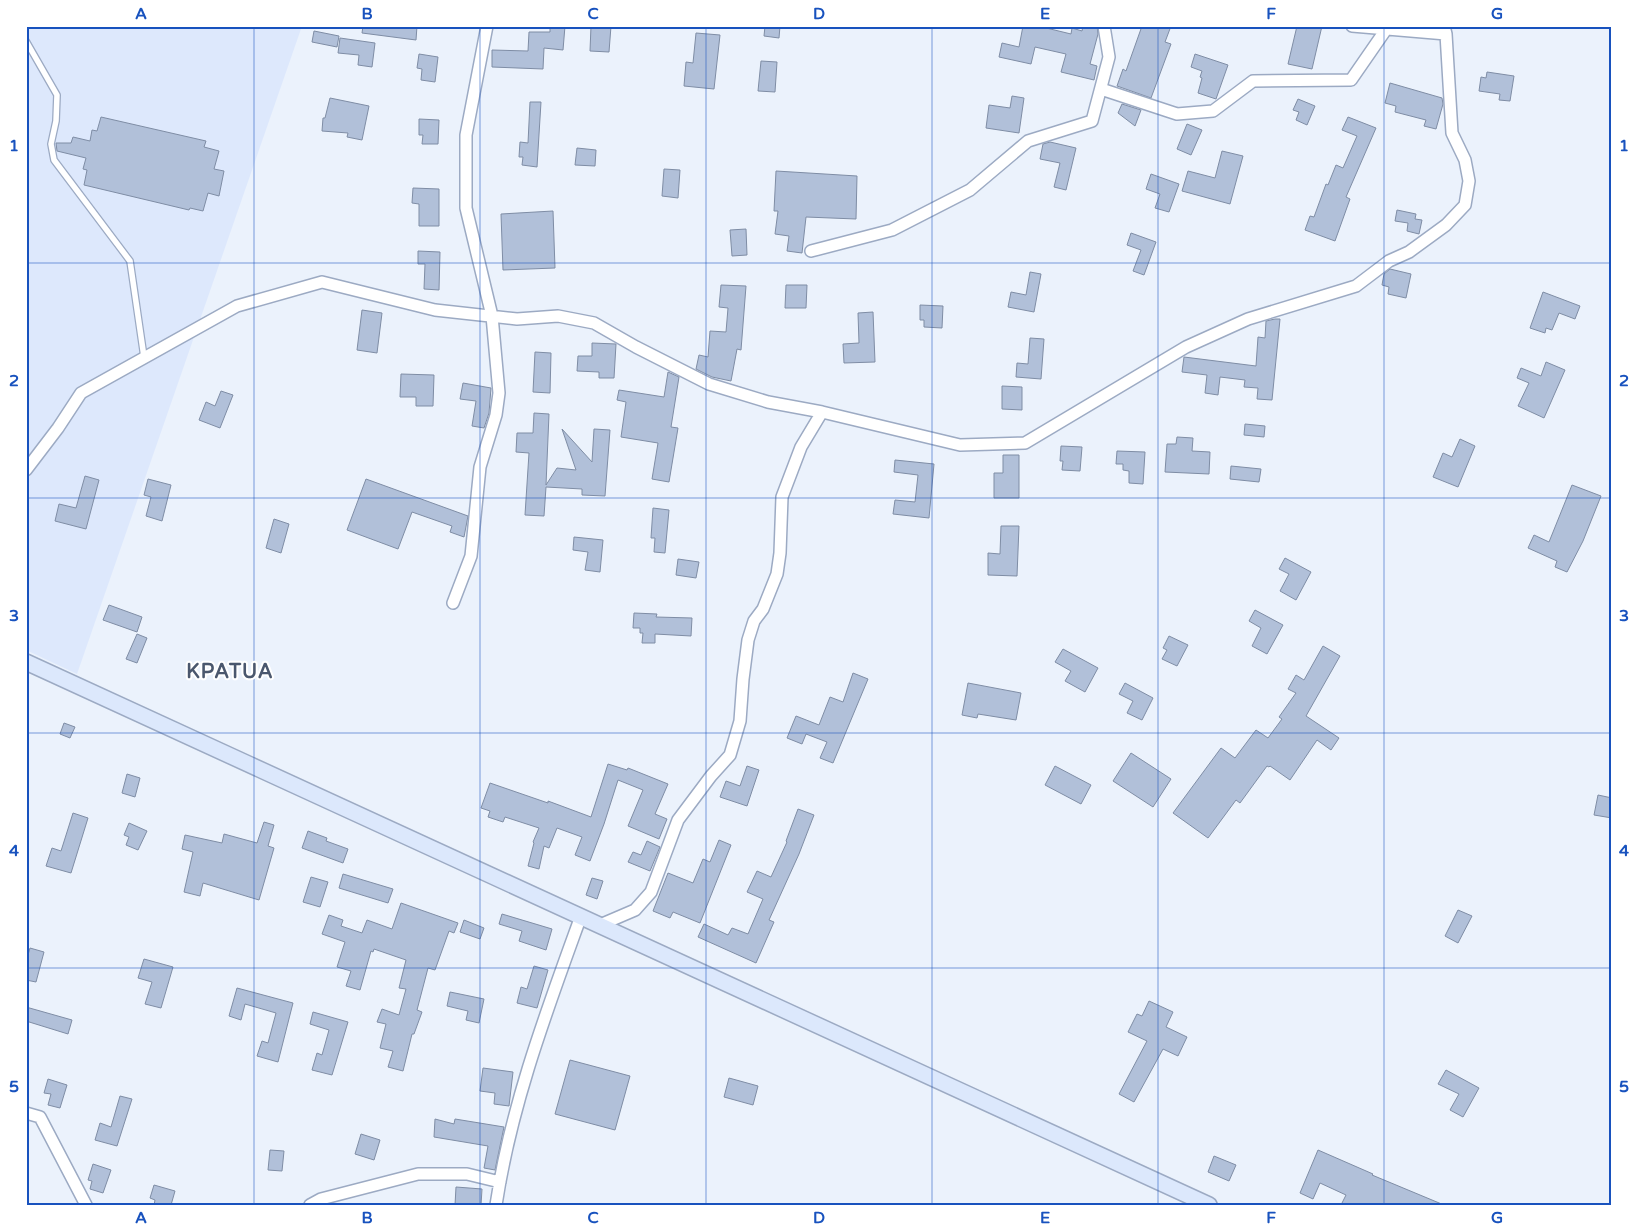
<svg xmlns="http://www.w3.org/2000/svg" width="1638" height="1231" viewBox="0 0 1638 1231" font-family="'Varela Round',sans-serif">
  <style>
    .built { fill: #dde8fc }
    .building { fill: #b1c0d9; stroke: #7f8da5 }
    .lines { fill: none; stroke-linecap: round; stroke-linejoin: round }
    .service-casing { stroke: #9caac3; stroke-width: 8 }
    .minor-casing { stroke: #9caac3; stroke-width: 14 }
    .secondary-casing { stroke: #9caac3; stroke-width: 18 }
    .service { stroke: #fff; stroke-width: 5.5 }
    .minor { stroke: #fff; stroke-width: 11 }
    .secondary { stroke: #dce8fc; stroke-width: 15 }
    .grid { fill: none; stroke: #1852be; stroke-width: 1; stroke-opacity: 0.55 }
    .labels { text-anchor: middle; stroke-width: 4; stroke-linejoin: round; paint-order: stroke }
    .district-label { font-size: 20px; font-weight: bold; letter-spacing: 1px; fill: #4a576d; stroke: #fff }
    .neatline { fill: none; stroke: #1852be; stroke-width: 2 }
    .grid-label { font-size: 16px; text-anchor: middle; font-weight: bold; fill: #1852be }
  </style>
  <rect width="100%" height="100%" fill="#ebf2fc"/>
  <!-- built -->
  <path class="built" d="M26 26H302L77 674 26 650Z"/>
  <!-- building -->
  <path class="building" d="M363 26H417L416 40 362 33Z
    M550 26H565L563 50 544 48 543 69 492 67V50L528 51 529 32H550Z
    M591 26H611L609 52 590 51Z
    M765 26H780L779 38 764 36Z
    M1023 26H1038L1071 34 1072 28 1082 31 1083 26H1097L1098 34 1090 64 1097 66 1094 80 1061 72 1066 54 1035 47 1031 64 999 57 1002 43 1019 47Z
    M1142 26H1171L1165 42 1171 44 1151 98 1117 86 1123 69 1126 71Z
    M1297 26H1322L1312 69 1288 64Z
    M314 31 339 36 337 47 312 42Z
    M696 33 720 35 714 89 684 86 686 62 693 63Z
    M340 38 375 43 372 67 358 65 359 55 338 53Z
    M419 54 438 57 435 82 421 80 422 69 417 68Z
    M1195 54 1228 65 1216 99 1198 93 1202 78 1200 77 1202 71 1191 67Z
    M761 61 777 62 775 92 758 91Z
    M1487 72 1514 76 1510 101 1499 100 1500 94 1479 91 1481 77 1486 78Z
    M1390 83 1442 98 1443 104 1436 129 1424 126 1426 120 1395 112 1396 106 1385 103Z
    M1012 96 1024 98 1019 133 986 128 989 105 1010 108Z
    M330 98 369 106 362 140 347 137 348 133 322 131 323 118H325Z
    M1298 99 1315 106 1307 125 1296 120 1299 112 1293 110Z
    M530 102H541L537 167 522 165 523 157H519L520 142 528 143Z
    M1122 104 1141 110 1135 126 1118 113Z
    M101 117 206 141 204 147 219 151 214 169 224 171 219 196 208 193 203 211 190 208 189 210 84 185 87 170 83 169 86 158 57 151 56 143H71L73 137 90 141 92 130 97 131Z
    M1348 117 1376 128 1346 197 1350 199 1335 241 1305 230 1310 216 1314 217 1326 184 1328 185 1336 165 1343 168 1357 136 1342 130Z
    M419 119 439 120 438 144H422L423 135H419Z
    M1187 124 1202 130 1191 155 1177 149Z
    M1050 142 1076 148 1066 190 1054 187 1060 163 1040 159 1043 144Z
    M577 148 596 150 595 166 575 165Z
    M1222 151 1243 156 1230 204 1182 191 1188 171 1215 178Z
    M664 169 680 170 678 198 662 196Z
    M776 171 857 176 856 219 806 217 802 253 787 251 789 236 775 234 778 211H774Z
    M1151 174 1179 184 1169 212 1155 208 1160 194 1146 189Z
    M413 188 439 189V226H419V204L412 203Z
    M1397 210 1416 214 1415 219 1422 220 1419 234 1407 231 1408 223 1395 221Z
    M553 211 555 268 503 270 501 214Z
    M746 229 747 255 732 256 730 230Z
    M1131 233 1156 242 1144 275 1133 271 1141 250 1127 245Z
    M418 251 440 252 439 290 424 289 425 264H418Z
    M1390 269 1411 274 1406 298 1388 294 1389 287 1382 285 1384 274Z
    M1030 272 1041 274 1034 312 1008 307 1011 292 1026 295Z
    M721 285 746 286 741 350 737 349 731 381 712 377 696 369 699 355 708 357 710 331 726 332 728 308 719 307Z
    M786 285H807L806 308H785Z
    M1543 292 1580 306 1575 319 1559 313 1552 330 1546 328 1545 333 1530 328Z
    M920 305 943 306 942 328 924 327V320H920Z
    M362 310 382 313 377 353 357 350Z
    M873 312 875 362 844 363 843 344 859 343 858 313Z
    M1275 319H1280L1272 400 1257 399 1258 388 1244 387 1245 380 1220 377 1218 395 1205 393 1207 375 1182 372 1184 357 1256 366 1258 337 1265 338 1266 321Z
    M1030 338 1044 339 1041 379 1016 377 1017 363 1028 364Z
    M592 343 616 344 614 378H599V372L577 371 578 356H592Z
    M535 352 551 353 550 393 533 392Z
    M1546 362 1565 370 1544 418 1518 406 1529 383 1517 378 1521 368 1541 376Z
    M668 372 679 377 671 427 678 428 669 482 652 479 658 443 621 437 626 402 617 400 619 390 664 397Z
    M401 374 434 375 433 406H416V397H400Z
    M463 383 491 388 489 413 484 428 472 426 476 401 460 399Z
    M1002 386 1022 387V410L1002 409Z
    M221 391 233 395 220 428 199 420 206 402 215 406Z
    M534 413 549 414 546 485 557 468 576 470 562 429 592 462 594 429 610 430 605 496 582 495V489L546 487 544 516 525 515 529 453 516 452 517 433H533Z
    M1245 424 1265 426 1264 437 1244 435Z
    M1177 437 1193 438 1192 451 1210 452 1209 474 1165 472 1167 444H1176Z
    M1460 439 1475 446 1458 487 1433 477 1443 453 1452 457Z
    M1061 446 1082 447 1080 471 1062 470 1063 461H1060Z
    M1117 451 1145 452 1143 484 1129 483V471L1123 470V464H1116Z
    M1003 455H1019V498H994V473H1003Z
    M895 460 934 464 929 518 893 514 895 500 915 502 918 475 894 472Z
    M1231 466 1261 469 1259 482 1230 479Z
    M85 476 99 480 86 529 55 521 59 504 76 508Z
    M148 479 171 485 162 521 146 516 151 497 144 495Z
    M366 479 468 516 464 537 450 532 452 526 412 512 398 549 347 530Z
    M1572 485 1601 496 1583 541 1567 572 1555 567 1557 561 1528 548 1534 535 1549 542Z
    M653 508 669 510 665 553 654 552 655 538H651Z
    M274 519 289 524 281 553 266 548Z
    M1001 526H1019L1017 576 988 575V553L1000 554Z
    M574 537 603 540 600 572 585 570 588 552 573 550Z
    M1285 558 1311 572 1296 600 1280 591 1289 574 1279 569Z
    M678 559 699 562 696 578 676 575Z
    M109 605 142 617 137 632 103 620Z
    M1255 610 1283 625 1267 654 1252 646 1261 628 1249 621Z
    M634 613 657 614 656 617 692 618 691 636 655 634V643H642L643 633H640V628H633Z
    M137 634 147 638 137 663 126 659Z
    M1169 636 1188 645 1177 666 1162 659 1167 650 1163 648Z
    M1323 646 1340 656 1306 716 1339 738 1331 750 1317 740 1290 780 1270 766 1269 767 1267 766 1240 803 1236 800 1208 838 1173 813 1221 748 1235 758 1256 730 1268 738 1282 719 1279 717 1296 693 1288 689 1296 675 1304 680Z
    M1063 649 1098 668 1085 692 1065 681 1071 671 1055 662Z
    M853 673 868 679 833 763 820 758 827 742 806 734 802 744 787 738 796 716 819 725 830 697 843 702Z
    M968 683 1021 693 1016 720 978 714 977 718 962 715Z
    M1125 683 1153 698 1142 720 1127 713 1133 701 1119 694Z
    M64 723 75 727 70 738 60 734Z
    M1131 753 1171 779 1153 807 1113 781Z
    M608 764 627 770 628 768 668 784 655 814 667 819 659 839 628 826 643 790 618 780 604 824 590 861 575 855 582 837 557 828 549 848 544 846 539 869 528 866 534 843 533 842 539 828 505 817 503 822 488 817 490 811 481 808 490 783 548 803V801L591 817Z
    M747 766 759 770 747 806 720 797 726 781 740 786Z
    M1055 766 1091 785 1081 804 1045 785Z
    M127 774 140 778 135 797 122 793Z
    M1598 795 1612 798V818L1594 815Z
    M798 809 814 815 799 854 769 920 774 922 756 963 698 937 704 924 728 935 732 928 748 934 763 899 747 892 757 871 771 877 787 842 786 841Z
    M73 813 88 818 71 873 46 866 52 848 61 851Z
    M264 822 274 825 268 846 274 848 259 900 203 883 200 896 184 892 193 852 182 849 185 835 222 843 224 834 257 843Z
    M129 823 147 831 138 850 126 845 129 837 124 835Z
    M308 831 327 838 326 841 348 849 343 863 302 848Z
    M719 840 731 845 700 923 673 912 670 918 653 911 668 873 693 883 703 859 710 862Z
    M647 841 660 847 650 871 628 862 633 852 641 855Z
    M343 874 393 889 388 903 339 888Z
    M311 877 328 882 320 907 303 902Z
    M592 878 603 881 597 899 586 895Z
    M401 903 458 923 454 933 449 931 435 970 428 968 417 1010 422 1012 414 1034H412L403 1071 388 1067 393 1051 380 1048 386 1024 377 1022 382 1009 399 1015 406 989 399 988 406 960 374 949 373 952 371 951 360 990 346 986 351 971 337 967 345 942 322 934 329 915 343 920 341 926 362 933 367 920 392 929Z
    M1458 910 1472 916 1458 943 1445 936Z
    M502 914 552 929 546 950 519 941 522 931 499 924Z
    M464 920 484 928 480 939 460 932Z
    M30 948 44 952 36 982 26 980V962Z
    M144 959 173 967 161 1008 145 1004 152 982 138 978Z
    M534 966 548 970 537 1008 517 1003 521 987 527 989Z
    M237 988 293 1003 278 1062 257 1056 262 1041 268 1043 276 1013 245 1004 241 1020 229 1016Z
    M450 992 484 999 479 1023 466 1020 468 1011 447 1006Z
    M1149 1001 1173 1012 1166 1027 1187 1037 1178 1056 1163 1049 1134 1102 1119 1094 1147 1041 1128 1032 1137 1014 1142 1016Z
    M26 1007 72 1020 68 1034 26 1021Z
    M313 1012 348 1022 332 1075 312 1070 317 1053 322 1055 329 1030 310 1024Z
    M570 1060 630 1076 615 1130 555 1114Z
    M483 1068 513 1072 509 1106 494 1104 495 1093 480 1091Z
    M1446 1070 1479 1088 1463 1117 1450 1110 1459 1094 1438 1084Z
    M729 1078 758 1086 753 1105 724 1097Z
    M48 1079 67 1085 60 1108 48 1105 51 1094 44 1093Z
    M120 1096 132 1099 117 1146 95 1140 100 1123 111 1127Z
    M435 1119 454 1124 455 1119 504 1127 495 1170 484 1168 488 1146 434 1137Z
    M361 1134 380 1140 374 1160 355 1154Z
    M270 1150 284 1151 282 1171 268 1170Z
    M1318 1150 1373 1174 1372 1175 1444 1205H1341L1346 1195 1320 1183 1313 1199 1300 1193Z
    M1214 1156 1236 1165 1229 1181 1208 1172Z
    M93 1164 111 1170 103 1193 90 1189 92 1181 88 1180Z
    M154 1185 175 1191 171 1205H154L155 1200 150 1198Z
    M456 1187 482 1189 481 1205H455Z"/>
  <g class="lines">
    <!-- service casing -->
    <g class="service-casing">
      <path id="service" d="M26 41 57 95 56 121 51 144 54 160 130 261 144 357"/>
    </g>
    <!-- minor casing -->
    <g class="minor-casing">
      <path id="minor" d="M1352 26 1446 34
        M1101 89 1177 114 1213 111 1253 81 1351 80 1387 28
        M811 251 892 230 970 190 1028 141 1092 121 1109 57 1104 26
        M26 470 58 428 81 393 237 306 322 282 435 310 517 319 558 316 594 323 636 347 709 384 768 402 822 412 960 445 1025 443 1186 347 1248 319 1356 286 1389 261 1409 252 1446 225 1465 205 1469 181 1465 160 1452 133 1446 34 1444 26
        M453 603 471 556 480 467 496 415 499 393 492 316 466 208V135L487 26
        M600 925 635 910 651 892 678 820 711 776 730 755 740 721 743 679 748 640 754 621 763 609 777 574 780 553 782 497 801 447 822 412
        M26 1113 40 1117 86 1205
        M310 1205 321 1199 418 1174H467L500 1182
        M496 1205C511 1105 547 1010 581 916"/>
    </g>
    <!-- secondary casing -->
    <g class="secondary-casing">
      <path id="secondary" d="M26 662 1209 1205"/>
    </g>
    <!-- service -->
    <use href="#service" class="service"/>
    <!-- minor -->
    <use href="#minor" class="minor"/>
    <!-- secondary -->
    <use href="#secondary" class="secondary"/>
  </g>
  <!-- grid -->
  <path class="grid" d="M254 26V1205M480 26V1205M706 26V1205M932 26V1205M1158 26V1205M1384 26V1205M26 263H1612M26 498H1612M26 733H1612M26 968H1612"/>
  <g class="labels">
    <!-- district labels -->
    <g class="district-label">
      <text x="230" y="678">KPATUA</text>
    </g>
  </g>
  <!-- border -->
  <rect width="1638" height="1231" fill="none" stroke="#ffffff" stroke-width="55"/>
  <rect x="28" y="28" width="1582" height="1176" class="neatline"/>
  <g class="grid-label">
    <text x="141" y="19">A</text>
    <text x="367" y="19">B</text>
    <text x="593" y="19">C</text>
    <text x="819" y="19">D</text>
    <text x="1045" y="19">E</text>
    <text x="1271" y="19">F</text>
    <text x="1497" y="19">G</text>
    <text x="14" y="151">1</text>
    <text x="1624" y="151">1</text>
    <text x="14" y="386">2</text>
    <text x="1624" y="386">2</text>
    <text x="14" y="621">3</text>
    <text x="1624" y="621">3</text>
    <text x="14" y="856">4</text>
    <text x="1624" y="856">4</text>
    <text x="14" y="1092">5</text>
    <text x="1624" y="1092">5</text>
    <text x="141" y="1223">A</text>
    <text x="367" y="1223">B</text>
    <text x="593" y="1223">C</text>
    <text x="819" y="1223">D</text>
    <text x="1045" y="1223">E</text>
    <text x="1271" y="1223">F</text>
    <text x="1497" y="1223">G</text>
  </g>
</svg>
